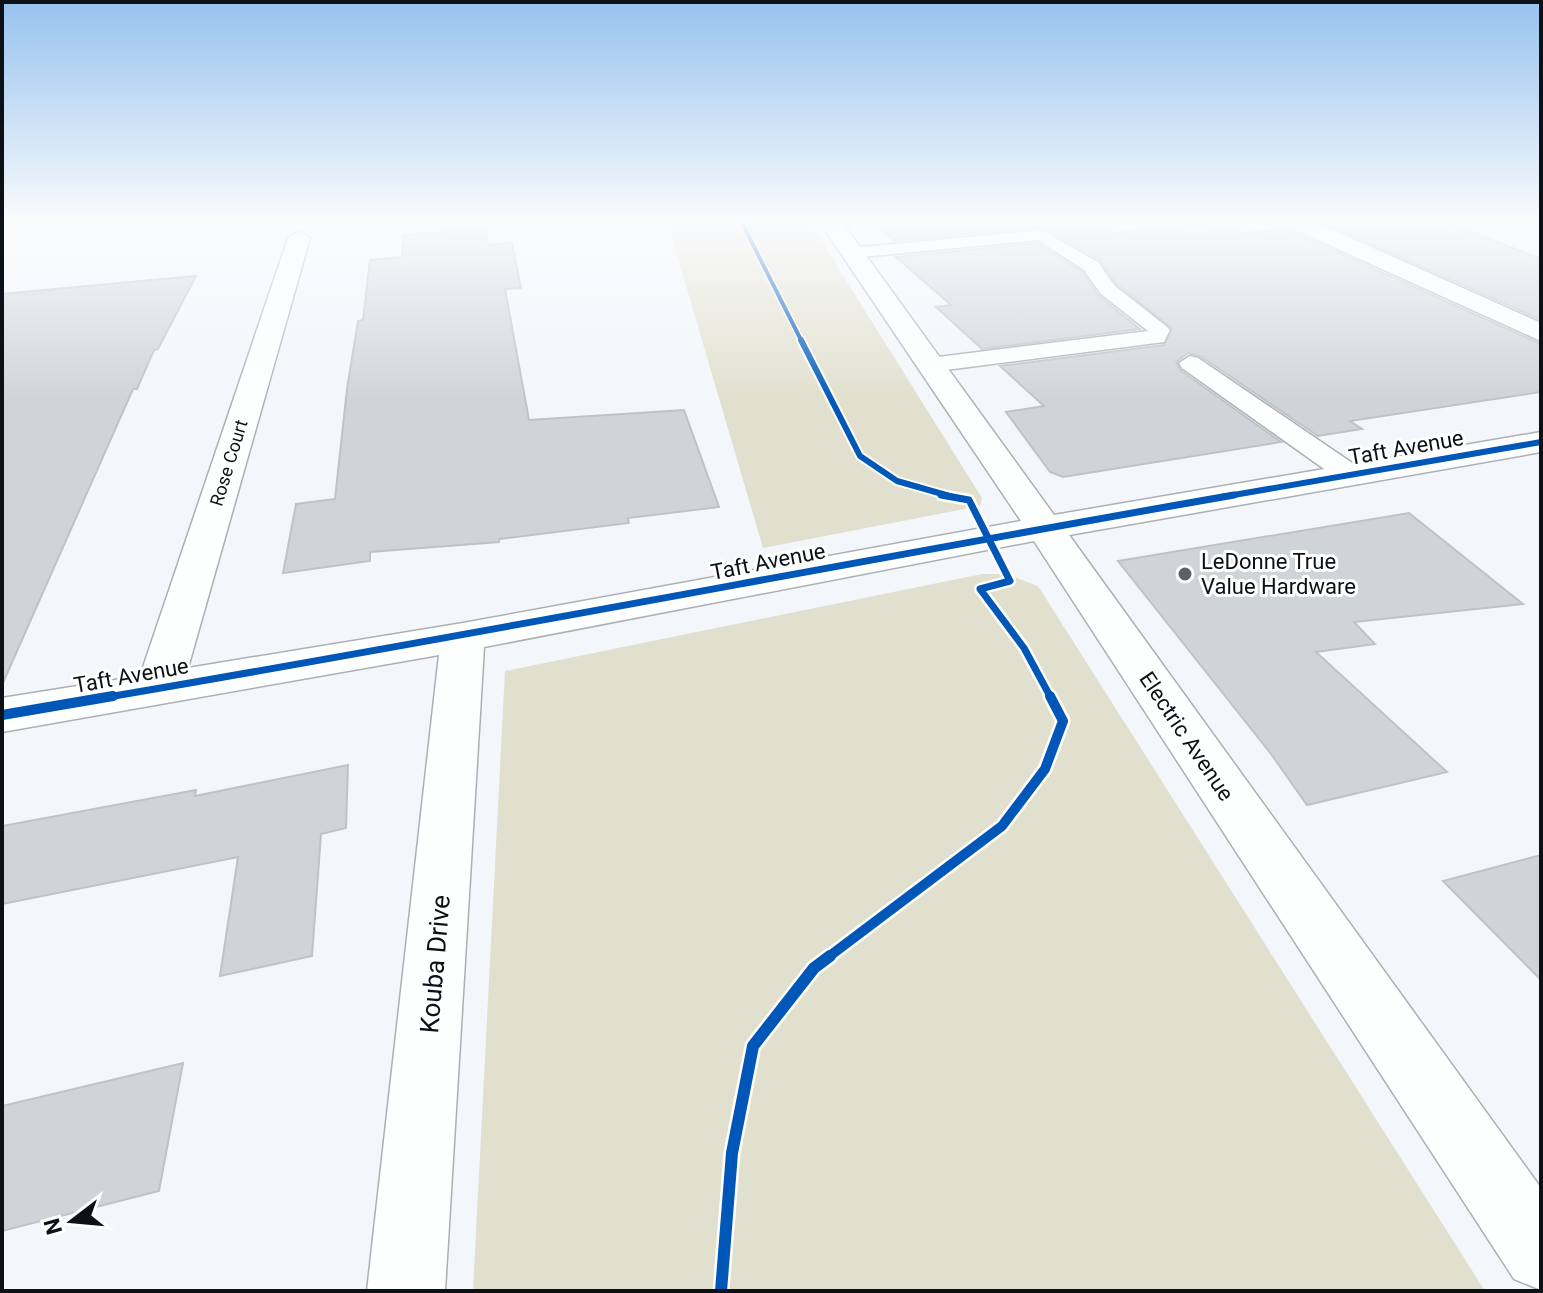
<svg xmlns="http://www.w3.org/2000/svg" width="1543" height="1293" viewBox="0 0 1543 1293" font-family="Roboto,sans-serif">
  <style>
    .green { fill: #e1e0ce }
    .building { fill: #cfd4d9; stroke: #bfc3c8; stroke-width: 2 }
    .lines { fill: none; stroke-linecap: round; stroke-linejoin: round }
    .service-casing { stroke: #acb0b5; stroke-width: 3 }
    .minor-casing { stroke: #acb0b5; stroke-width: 3 }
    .service { fill: #fdfefe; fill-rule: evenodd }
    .minor { fill: #fdfefe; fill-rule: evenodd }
    .cycleway-far4-casing { stroke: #fff; stroke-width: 7 }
    .cycleway-far3-casing { stroke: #fff; stroke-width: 10 }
    .cycleway-far2-casing { stroke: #fff; stroke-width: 12 }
    .cycleway-far1-casing { stroke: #fff; stroke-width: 15 }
    .cycleway-casing { stroke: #fff; stroke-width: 17 }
    .cycleway-far4 { stroke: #0057b8; stroke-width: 4 }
    .cycleway-far3 { stroke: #0057b8; stroke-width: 6 }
    .cycleway-far2 { stroke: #0057b8; stroke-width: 7 }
    .cycleway-far1 { stroke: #0057b8; stroke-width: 10 }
    .cycleway { stroke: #0057b8; stroke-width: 12 }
    .poi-dot { fill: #5d6166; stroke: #fff; stroke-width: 3 }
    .labels { text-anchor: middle; stroke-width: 6; stroke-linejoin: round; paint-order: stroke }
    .far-street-label { font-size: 18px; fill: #0c1117; stroke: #fff }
    .street-label { font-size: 22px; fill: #0c1117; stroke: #fff }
    .poi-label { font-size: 22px; fill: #0c1117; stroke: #fff; text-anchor: start }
    .near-street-label { font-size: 26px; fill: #0c1117; stroke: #fff }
  </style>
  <rect width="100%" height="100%" fill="#f3f6fa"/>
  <!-- green -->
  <path class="green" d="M667 221H809L982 498 980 506 763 548Z
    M982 574H1006L1038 586 1485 1291H473L505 671Z"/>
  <!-- building -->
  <path class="building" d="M440 221H484L488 245 512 243 521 288 505 289 529 420 684 410 719 507 628 518 629 523 499 539V542L370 552V561L283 573 296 504 335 499 347 389 358 321 363 320 370 260 402 257 403 235 440 232Z
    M872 221H1092L1113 233 1221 222 1242 233 1286 229 1541 344V392L1350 421 1362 429 1318 436 1200 356 1188 353 1176 362 1180 370 1281 442 1063 477 1050 472 1006 412 1044 406 1000 366 1164 345 1172 328 1117 284 1099 259 1042 227 895 241Z
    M1369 221H1444L1541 259V320L1329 225Z
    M1037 243 1082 272 1099 296 1140 329 982 349 936 307 951 305 896 257Z
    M196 276 158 349 154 350 137 389H133L2 685V294Z
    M1409 513 1523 604 1354 622 1375 644 1316 652 1447 772 1307 805 1271 754 1118 561Z
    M348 765 346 828 321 834 312 956 220 976 238 857 2 904V826L196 790 195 796Z
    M1541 855V980L1443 881Z
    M183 1063 159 1191 2 1231V1106Z"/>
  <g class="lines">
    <!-- service casing -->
    <g class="service-casing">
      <path id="service" d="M1527 221H1541V228Z
        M1041 230 1098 262 1115 286 1166 326 1170 330 1164 342 930 372 922 370 919 365 922 360 930 358 1148 331 1101 294 1084 270 1038 240 852 258 843 253 852 248Z
        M1190 356 1198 358 1361 469 1365 475 1361 481H1341L1182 368 1179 363Z"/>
    </g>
    <!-- minor casing -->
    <g class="minor-casing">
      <path id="minor" d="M819 221H841L1054 515 1541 432V452L1069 535 1541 1188V1290L1514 1279 1034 541 484 647 445 1291H367L439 655 2 732V698L140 676 288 238 299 231 310 238 188 668 463 623 1021 521Z
        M1284 221H1313L1541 323V341L1287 226Z"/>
    </g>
    <!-- service -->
    <use href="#service" class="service"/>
    <!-- minor -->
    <use href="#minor" class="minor"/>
    <!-- cycleway-far4 casing -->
    <g class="cycleway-far4-casing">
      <path id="cycleway-far4" d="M741 221 802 342"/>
    </g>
    <!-- cycleway-far3 casing -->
    <g class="cycleway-far3-casing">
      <path id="cycleway-far3" d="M801 340 860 456 897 481 953 497
        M1222 497 1541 442"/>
    </g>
    <!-- cycleway-far2 casing -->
    <g class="cycleway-far2-casing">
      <path id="cycleway-far2" d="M941 495 969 500 1010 581 980 589 1024 648 1051 698
        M102 698C480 634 856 561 1234 495"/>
    </g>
    <!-- cycleway-far1 casing -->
    <g class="cycleway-far1-casing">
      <path id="cycleway-far1" d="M2 715 113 696
        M827 958 1002 826 1045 769 1063 721 1050 696"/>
    </g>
    <!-- cycleway casing -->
    <g class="cycleway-casing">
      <path id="cycleway" d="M721 1291 732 1153 753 1046 814 968 830 956"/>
    </g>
    <!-- cycleway-far4 -->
    <use href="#cycleway-far4" class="cycleway-far4"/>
    <!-- cycleway-far3 -->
    <use href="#cycleway-far3" class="cycleway-far3"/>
    <!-- cycleway-far2 -->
    <use href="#cycleway-far2" class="cycleway-far2"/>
    <!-- cycleway-far1 -->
    <use href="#cycleway-far1" class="cycleway-far1"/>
    <!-- cycleway -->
    <use href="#cycleway" class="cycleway"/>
  </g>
  <!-- sky -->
  <linearGradient id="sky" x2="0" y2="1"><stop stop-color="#96c2ee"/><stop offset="0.55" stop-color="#fafbfd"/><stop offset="1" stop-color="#fafbfd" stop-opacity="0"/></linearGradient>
  <rect width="1543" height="402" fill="url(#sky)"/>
  <!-- markers -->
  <circle class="poi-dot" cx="1185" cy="574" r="8"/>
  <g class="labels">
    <!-- far-street labels -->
    <g class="far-street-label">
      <text transform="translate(229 463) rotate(-73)" y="6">Rose Court</text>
    </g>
    <!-- street labels -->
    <g class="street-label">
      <text transform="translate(1406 447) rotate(-10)" y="8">Taft Avenue</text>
      <text transform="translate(768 561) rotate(-11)" y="8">Taft Avenue</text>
      <text transform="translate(131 675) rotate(-10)" y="8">Taft Avenue</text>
      <text transform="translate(1187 736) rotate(56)" y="8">Electric Avenue</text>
    </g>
    <!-- poi labels -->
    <g class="poi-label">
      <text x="1201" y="569">LeDonne True<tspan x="1201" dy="25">Value Hardware</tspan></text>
    </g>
    <!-- near-street labels -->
    <g class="near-street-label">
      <text transform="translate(435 964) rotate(-85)" y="9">Kouba Drive</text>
    </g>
  </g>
  <!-- border -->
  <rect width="1543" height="1293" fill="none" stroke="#0c1117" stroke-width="8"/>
  <!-- north arrow -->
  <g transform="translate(72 1221) rotate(254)" stroke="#ffffff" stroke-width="6" paint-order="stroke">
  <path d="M0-6L14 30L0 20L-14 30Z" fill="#0c1117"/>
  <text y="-12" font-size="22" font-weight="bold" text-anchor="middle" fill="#0c1117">N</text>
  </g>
</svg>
